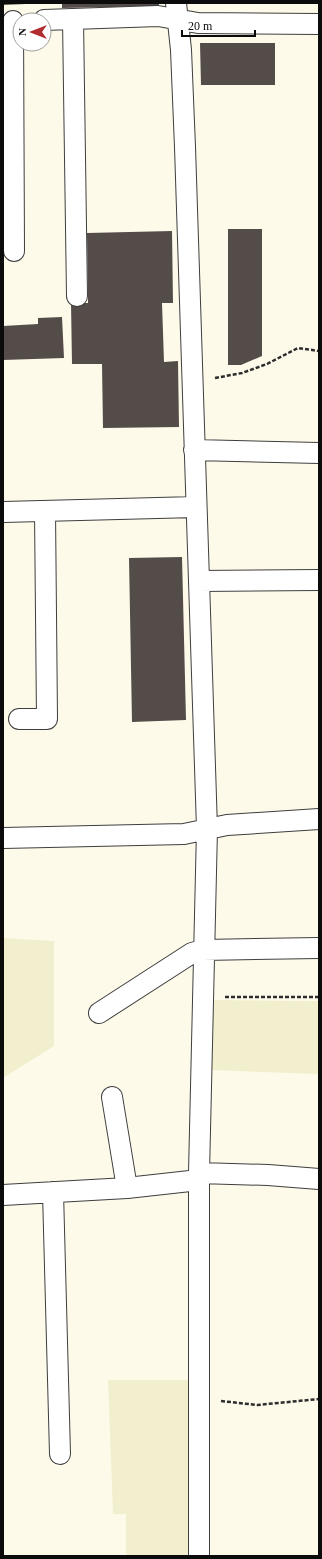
<svg xmlns="http://www.w3.org/2000/svg" width="322" height="1559" viewBox="0 0 322 1559" font-family="'Times New Roman',serif">
  <style>
    .farmland { fill: #f1efcd }
    .building { fill: #534c48 }
    .lines { fill: none; stroke-linecap: round; stroke-linejoin: round }
    .minor-casing { stroke: #3e3e3e; stroke-width: 22 }
    .path { stroke: #2d2d2d; stroke-width: 2.5; stroke-dasharray: 4 2; stroke-linecap: butt }
    .minor { stroke: #fff; stroke-width: 20 }
  </style>
  <rect width="100%" height="100%" fill="#fefaea"/>
  <!-- farmland -->
  <path class="farmland" d="M3 938 54 941V1046L3 1078Z
    M209 1000 319 1001V1074L209 1070Z
    M108 1380H191L190 1556H126V1514H113Z"/>
  <!-- building -->
  <path class="building" d="M3 3H26V4L3 5Z
    M62 3H159V6L62 8Z
    M200 43H275V85H201Z
    M228 229H262V356L241 365H228Z
    M172 231 173 303H162L164 362 178 361 179 427 103 428 102 364H72L71 303H88L87 233Z
    M62 317 64 358 3 360V326L38 324V318Z
    M182 557 186 720 132 722 129 558Z"/>
  <g class="lines">
    <!-- minor casing -->
    <g class="minor-casing">
      <path id="minor" d="M176 3 181 50 185 147 207 829 199 1173V1556
        M73 19 77 296
        M44 20 158 16 198 23 319 24
        M13 21 14 251
        M194 450 319 453
        M3 512 196 507
        M199 581 319 580
        M19 719H47L45 511
        M3 838 184 834 227 825 319 819
        M99 1013 192 953 203 950 319 948
        M112 1097 127 1188
        M199 1173 268 1175 319 1179
        M53 1192 60 1454
        M3 1195 127 1188 199 1180"/>
    </g>
    <!-- path -->
    <path class="path" d="M215 378 242 373 267 364 298 348 319 351
      M225 997H319
      M221 1401 257 1405 319 1399"/>
    <!-- minor -->
    <use href="#minor" class="minor"/>
  </g>
  <!-- border -->
  <rect width="322" height="1559" fill="none" stroke="#0b0b0b" stroke-width="8"/>
  <!-- north arrow -->
  <g transform="translate(32 32) rotate(270)"><circle r="19" fill="#ffffff" stroke="#9d9d9d"/>
  <path d="M0-3L7 15L0 10L-7 15Z" fill="#b12d31"/>
  <text y="-6" font-size="11" font-weight="bold" text-anchor="middle" fill="#0b0b0b">N</text>
  </g>
  <!-- scale -->
  <path d="M182 30v6h73v-6" fill="none" stroke="#0b0b0b" stroke-width="2"/>
  <text x="188" y="30" font-size="12" fill="#0b0b0b" stroke="#ffffff" stroke-width="3" paint-order="stroke">20 m</text>
</svg>
